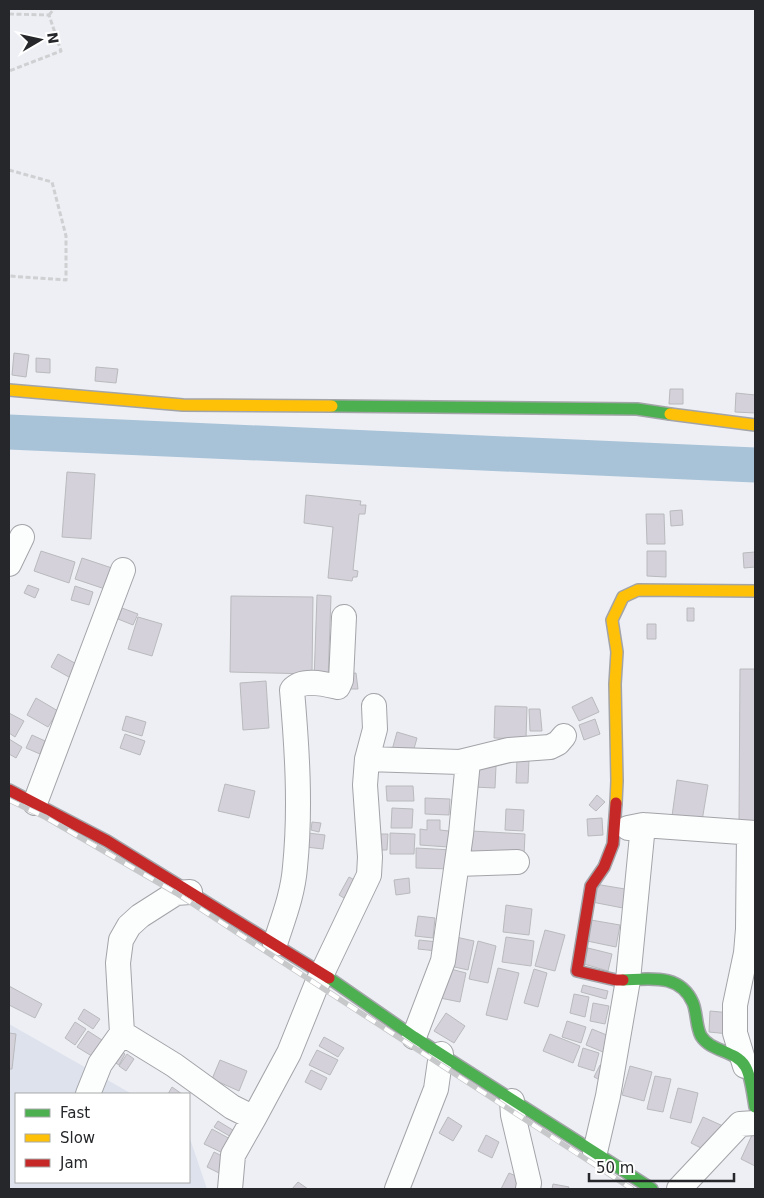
<svg xmlns="http://www.w3.org/2000/svg" width="764" height="1198" viewBox="0 0 764 1198" font-family="'DejaVu Sans',sans-serif">
  <style>
    .built { fill: #dde2ed }
    .lines { fill: none; stroke-linecap: round; stroke-linejoin: round }
    .river { stroke: #a8c2d7; stroke-width: 35 }
    .building { fill: #d4d1da; stroke: #b9babd }
    .street-casing { stroke: #a3a4a8; stroke-width: 26 }
    .fast-casing { stroke: #a3a4a8; stroke-width: 14 }
    .slow-casing { stroke: #a3a4a8; stroke-width: 14 }
    .jam-casing { stroke: #a3a4a8; stroke-width: 14 }
    .path { stroke: #ced0d2; stroke-width: 3; stroke-dasharray: 5 2.5; stroke-linecap: butt }
    .street { stroke: #fcfdfd; stroke-width: 24 }
    .fast { stroke: #4caf50; stroke-width: 11 }
    .slow { stroke: #ffc107; stroke-width: 11 }
    .jam { stroke: #c62828; stroke-width: 11 }
    .rail-casing { stroke: #c7c8ca; stroke-width: 5.5 }
    .rail { stroke: #fff; stroke-width: 4; stroke-dasharray: 11; stroke-linecap: butt }
  </style>
  <rect width="100%" height="100%" fill="#edeff4"/>
  <!-- built -->
  <path class="built" d="M9 1024 132 1094H16V1182H189V1136L207 1189H9Z"/>
  <g class="lines">
    <!-- river -->
    <path class="river" d="M9 432 755 465"/>
  </g>
  <!-- building -->
  <path class="building" d="M14 353 29 355 26 377 12 375Z
    M36 358 50 359V373L36 372Z
    M96 367 118 369 116 383 95 381Z
    M670 389H683V404H669Z
    M736 393 755 395V413L735 412Z
    M67 472 95 474 91 539 62 537Z
    M306 495 361 501 360 505H366L365 514H359L353 570 358 571 357 577H353L352 581 328 578 333 527 304 523Z
    M682 510 683 525 671 526 670 511Z
    M646 514H664L665 544H647Z
    M41 551 75 562 69 583 34 571Z
    M647 551H666V577L647 576Z
    M755 552V567L744 568 743 553Z
    M82 558 112 568 105 589 75 579Z
    M28 585 39 589 35 598 24 593Z
    M75 586 93 592 89 605 71 600Z
    M317 595 331 596 328 681H314Z
    M231 596 313 597 312 674 230 672Z
    M122 608 138 614 133 625 118 619Z
    M687 608H694V621H687Z
    M138 617 162 624 152 656 128 649Z
    M647 624H656V639H647Z
    M58 654 84 668 76 681 51 667Z
    M740 669H755V822H739Z
    M356 673 358 689H348L347 674Z
    M266 681 269 728 243 730 240 683Z
    M592 697 599 712 579 721 572 707Z
    M36 698 58 711 48 727 27 715Z
    M495 706 527 707 526 739 494 738Z
    M529 709H540L542 731H530Z
    M9 713 24 721 15 737 9 733Z
    M126 716 146 722 142 736 122 730Z
    M595 719 600 734 584 740 579 725Z
    M397 732 417 738 412 756 392 750Z
    M125 734 145 741 140 755 120 748Z
    M32 735 45 741 40 754 26 748Z
    M9 739 22 747 16 758 9 754Z
    M517 759H529L528 783H516Z
    M474 766H496L495 788 473 787Z
    M677 780 708 785 702 821 672 816Z
    M225 784 255 791 249 818 218 811Z
    M386 786H413L414 801H387Z
    M597 795 605 802 596 811 589 805Z
    M425 798 450 799 449 815 425 814Z
    M392 808 413 809 412 828H391Z
    M506 809 524 810 523 831 505 830Z
    M602 818 603 835 588 836 587 819Z
    M427 820H440V830L449 831 448 847 420 845V829L427 830Z
    M312 822 321 823 319 832 311 830Z
    M472 831 525 834 524 856 471 853Z
    M308 833 325 835 323 849 306 847Z
    M390 833 415 834 414 854H390Z
    M379 834H388L387 850H379Z
    M416 848 452 850 451 869 416 868Z
    M349 877 362 884 352 903 339 895Z
    M409 878 410 893 396 895 394 880Z
    M595 884 631 890 628 909 592 902Z
    M506 905 532 909 529 935 503 932Z
    M418 916 435 918 433 938 415 936Z
    M591 920 620 925 616 947 587 941Z
    M545 930 565 935 555 971 535 966Z
    M456 937 474 941 468 970 450 966Z
    M506 937 534 941 531 966 502 962Z
    M419 940 438 942 437 951 418 949Z
    M478 941 496 946 488 983 469 979Z
    M588 948 612 954 608 971 584 964Z
    M447 968 466 973 460 1002 440 998Z
    M498 968 519 973 507 1020 486 1015Z
    M534 969 547 973 538 1007 524 1003Z
    M583 985 608 991 606 999 581 992Z
    M9 986 42 1004 35 1018 9 1005Z
    M574 994 589 997 585 1017 570 1013Z
    M593 1003 609 1006 605 1024 590 1021Z
    M84 1009 100 1019 93 1029 78 1019Z
    M710 1011 731 1013 729 1034 709 1032Z
    M446 1013 465 1026 454 1043 434 1031Z
    M567 1021 586 1027 581 1043 562 1037Z
    M75 1022 86 1029 75 1045 65 1038Z
    M592 1029 609 1036 603 1052 586 1045Z
    M88 1031 105 1042 95 1058 77 1047Z
    M9 1033 16 1034 12 1069H9Z
    M550 1034 580 1046 573 1063 543 1051Z
    M324 1037 344 1048 338 1057 319 1046Z
    M583 1048 599 1053 594 1071 578 1066Z
    M117 1049 125 1054 119 1065 111 1060Z
    M317 1050 338 1060 330 1075 309 1065Z
    M127 1054 134 1059 126 1071 119 1066Z
    M220 1060 247 1071 239 1091 212 1079Z
    M600 1065 608 1068 602 1081 594 1077Z
    M630 1066 652 1072 644 1101 622 1095Z
    M311 1070 327 1078 321 1090 305 1082Z
    M655 1076 671 1079 663 1112 647 1109Z
    M172 1087 182 1094H168Z
    M678 1088 698 1093 691 1123 670 1118Z
    M448 1117 462 1126 453 1141 439 1133Z
    M703 1117 723 1126 711 1153 691 1143Z
    M218 1121 236 1132 233 1138 214 1127Z
    M212 1129 232 1140 225 1154 204 1144Z
    M486 1135 499 1142 492 1158 478 1151Z
    M752 1135 755 1136V1166L741 1159Z
    M214 1152 228 1159 221 1174 207 1167Z
    M509 1173 523 1179 518 1189H501Z
    M298 1182 308 1189H292Z
    M553 1184 569 1187 568 1189H552Z"/>
  <g class="lines">
    <!-- street casing -->
    <g class="street-casing">
      <path id="street" d="M9 564 22 537
        M367 759 460 762 509 750 550 747 558 743 564 736
        M35 803 123 570
        M628 828 643 825 755 833
        M457 864 517 862
        M275 944C283 919 293 894 295 867 301 808 297 748 292 690 302 678 325 684 338 687L341 680 344 617
        M122 1033 174 1065 232 1107 254 1118 289 1053 316 986 369 875 370 857 365 785 367 759 375 729 374 706
        M414 1037 443 961 461 834 468 761
        M745 1066 735 1033V1005L746 953 748 929 749 833
        M88 1094 100 1064 122 1033 118 963 121 940 129 926 140 916 176 893 190 892
        M512 1101 513 1115 529 1183 528 1189
        M595 1152 608 1096 628 980 643 825
        M230 1189 233 1155 254 1118
        M397 1189 436 1089 441 1054
        M679 1189 740 1124 755 1123"/>
    </g>
    <!-- fast casing -->
    <g class="fast-casing">
      <path id="fast" d="M332 406 637 409 670 414
        M329 978 414 1037 652 1189
        M623 980C650 979 680 973 693 1003 697 1013 696 1027 701 1036 711 1052 735 1050 745 1066 751 1075 753 1096 755 1107"/>
    </g>
    <!-- slow casing -->
    <g class="slow-casing">
      <path id="slow" d="M9 390 183 405 332 406
        M670 414 755 425
        M616 803 617 781 615 684 617 652 612 620 623 597 638 590 755 591"/>
    </g>
    <!-- jam casing -->
    <g class="jam-casing">
      <path id="jam" d="M9 790 107 841 329 978
        M616 803 613 844 604 867 591 886 577 971 616 980H623"/>
    </g>
    <!-- path -->
    <path class="path" d="M9 14 49 15 61 51 9 71
      M49 15 54 9
      M9 170 52 182 66 236V280L9 276"/>
    <!-- street -->
    <use href="#street" class="street"/>
    <!-- fast -->
    <use href="#fast" class="fast"/>
    <!-- slow -->
    <use href="#slow" class="slow"/>
    <!-- jam -->
    <use href="#jam" class="jam"/>
    <!-- rail casing -->
    <g class="rail-casing">
      <path id="rail" d="M9 800 45 817 176 893 632 1189"/>
    </g>
    <!-- rail -->
    <use href="#rail" class="rail"/>
  </g>
  <!-- border -->
  <rect width="764" height="1198" fill="none" stroke="#25272a" stroke-width="20"/>
  <!-- legend -->
  <rect x="15" y="1093" width="175" height="90" fill="#ffffff" stroke="#a8a9aa"/>
  <rect x="25" y="1109" width="25" height="8" fill="#4caf50" stroke="#a8a9aa"/>
  <text x="60" y="1118" font-size="15" fill="#25272a">Fast</text>
  <rect x="25" y="1134" width="25" height="8" fill="#ffc107" stroke="#a8a9aa"/>
  <text x="60" y="1143" font-size="15" fill="#25272a">Slow</text>
  <rect x="25" y="1159" width="25" height="8" fill="#c62828" stroke="#a8a9aa"/>
  <text x="60" y="1168" font-size="15" fill="#25272a">Jam</text>
  <!-- north arrow -->
  <g transform="translate(40 40) rotate(81)" stroke="#ffffff" stroke-width="4" paint-order="stroke">
  <path d="M0-4L9 19L0 12L-9 19Z" fill="#25272a"/>
  <text y="-8" font-size="14" font-weight="bold" text-anchor="middle" fill="#25272a">N</text>
  </g>
  <!-- scale -->
  <path d="M589 1173v8h145v-8" fill="none" stroke="#25272a" stroke-width="2.5"/>
  <text x="596" y="1173" font-size="15" fill="#25272a" stroke="#ffffff" stroke-width="4" paint-order="stroke">50 m</text>
</svg>
